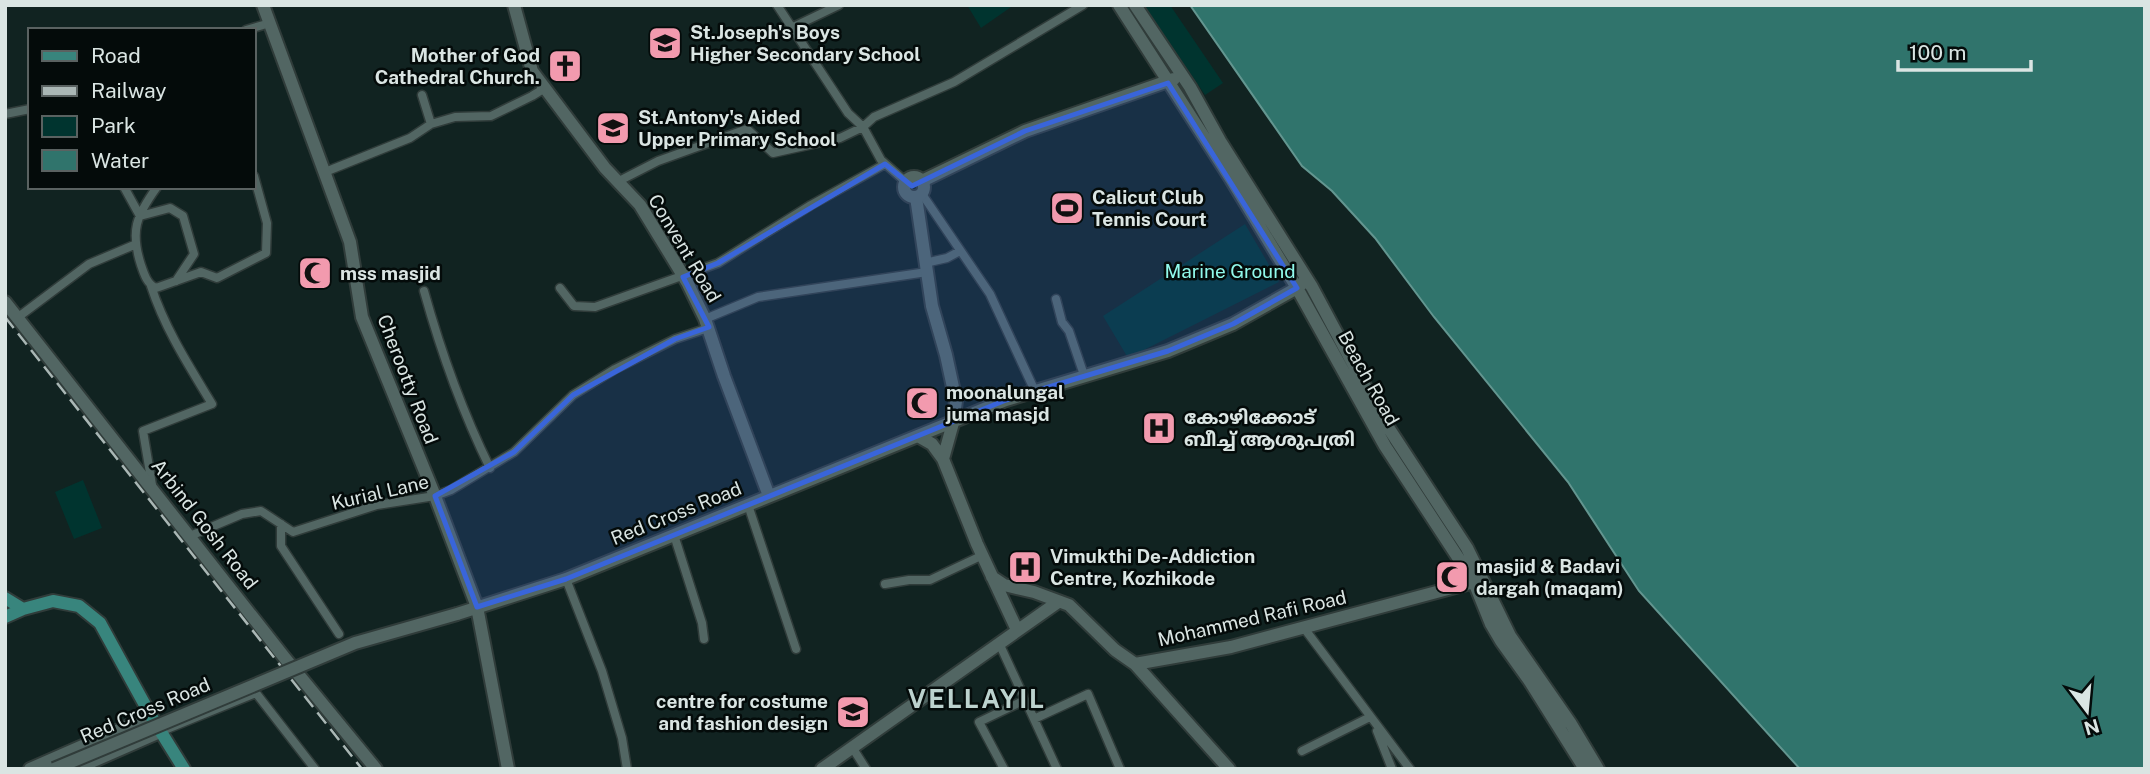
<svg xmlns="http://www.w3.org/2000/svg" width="2150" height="774" viewBox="0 0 2150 774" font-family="'Public Sans','Noto Sans Malayalam',sans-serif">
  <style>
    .green { fill: #00342f }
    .water { fill: #30746c; stroke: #639690; stroke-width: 2 }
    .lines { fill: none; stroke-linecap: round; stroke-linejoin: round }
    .street-casing { stroke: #303c3a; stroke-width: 11 }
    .secondary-casing { stroke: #303c3a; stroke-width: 16 }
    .primary-casing { stroke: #303c3a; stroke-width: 16 }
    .street { stroke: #526663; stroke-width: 8 }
    .secondary { stroke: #526663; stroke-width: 12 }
    .primary { stroke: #38857d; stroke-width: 12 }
    .rail { stroke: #aab7b5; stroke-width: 2.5; stroke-dasharray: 14 7; stroke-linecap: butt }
    .secondary-bridge-casing { stroke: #303c3a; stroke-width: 16; stroke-linecap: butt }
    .secondary-bridge { stroke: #526663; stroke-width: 12 }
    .marked { fill: #3965da; fill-opacity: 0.2; stroke: #3965da; stroke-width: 5; stroke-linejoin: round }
    .labels { text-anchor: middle; stroke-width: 5; stroke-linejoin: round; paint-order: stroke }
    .poi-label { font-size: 19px; font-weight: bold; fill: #dae5e3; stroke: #040b0a; text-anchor: start }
    .street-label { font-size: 19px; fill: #dae5e3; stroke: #040b0a }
    .park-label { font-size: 19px; fill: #90f9eb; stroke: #040b0a }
    .district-label { font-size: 26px; font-weight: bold; letter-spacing: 2px; fill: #bcd2ce; stroke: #040b0a }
  </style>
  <rect width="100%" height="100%" fill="#112321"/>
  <!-- green -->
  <path class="green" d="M967 5H1014L981 28Z
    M1144 5H1170L1223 83 1205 95Z
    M1068 191 1081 219 1067 226 1054 198Z
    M1245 224 1279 282 1128 358 1103 316Z
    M83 480 102 528 74 539 55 492Z"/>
  <!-- water -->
  <path class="water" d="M1190 5H2145V769H1800L1639 591 1568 482 1434 317 1375 238 1332 191 1302 166Z"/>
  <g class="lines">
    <!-- street casing -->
    <g class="street-casing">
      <path id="street" d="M777 5 848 113 863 127 881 160 906 182
        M791 28 839 5
        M246 30 270 23
        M422 95 431 124
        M5 114 30 109
        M325 172 410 138 431 124 455 117 491 116 532 96 545 88
        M619 181 658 161 747 129 773 153 840 138 863 127 874 117 954 82 1083 5
        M124 187 140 216 170 208 183 216 194 254 176 281
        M157 187C136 216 130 231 141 265 144 274 147 284 156 288L201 272 217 278 266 253 267 223 254 176
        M922 194 990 294 1034 389
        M925 263 947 258 960 251
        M151 286C165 329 189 366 212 404L143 431 152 485
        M560 288 574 306 595 307 718 263 811 205 885 164
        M424 291C441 352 462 411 490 468
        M1056 299 1062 322 1069 331 1084 375
        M17 318 89 264 134 245
        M705 319 758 297 927 272
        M748 505 796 649
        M281 524V546L339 634
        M674 535 702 623 704 639
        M190 536 242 514 261 511 293 532 377 505 435 496 451 490 514 452 573 395 615 369 675 339 708 328
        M566 579 602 671 622 738 627 769
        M885 584 909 580H930L983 555
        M1304 628 1410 769
        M999 643 1057 769
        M1034 719 1088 694 1120 769
        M162 731 256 693 315 769
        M1377 731 1392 769
        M852 747 866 769
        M1302 751 1370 717
        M1004 769 979 722 1025 700"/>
    </g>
    <!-- secondary casing -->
    <g class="secondary-casing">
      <path id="secondary" d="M263 5 350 242 362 317 435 496 477 607 508 769
        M514 5 532 71 605 168 640 205 687 282 705 319 724 376 769 496
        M1119 5 1231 179 1297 288 1385 446 1474 582 1491 624 1501 641 1529 680 1585 769
        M1135 5 1190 87 1220 141 1312 287 1382 418 1467 548 1510 636 1571 724 1598 769
        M904 187a10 10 0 1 1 20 0a10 10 0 1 1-20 0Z
        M922 181 1025 131 1174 79
        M916 197 932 306 946 355 956 401 953 423 943 459 977 544 1017 630
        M5 302 284 657 376 769
        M918 436 932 444 943 459
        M992 577 1004 585 1034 592 1069 605 1115 650 1135 664 1231 647 1474 582
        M457 614 566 579 1006 400 1168 351 1233 324 1297 288 1307 279
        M1135 664 1229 769
        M30 769 151 716
        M75 769 162 731
        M822 769 1058 602"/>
    </g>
    <!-- primary casing -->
    <g class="primary-casing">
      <path id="primary" d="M5 598 23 609
        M5 617 23 609 53 601 79 606 100 623 151 716 184 769"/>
    </g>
    <!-- street -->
    <use href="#street" class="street"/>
    <!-- secondary -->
    <use href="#secondary" class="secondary"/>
    <!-- primary -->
    <use href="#primary" class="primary"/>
    <!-- rail -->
    <path class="rail" d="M5 317 362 769"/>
    <!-- secondary-bridge casing -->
    <g class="secondary-bridge-casing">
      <path id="secondary-bridge" d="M54 769 355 643 457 614"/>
    </g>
    <!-- secondary-bridge -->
    <use href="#secondary-bridge" class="secondary-bridge"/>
  </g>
  <!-- marked area -->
  <path class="marked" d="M1168 83 1297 288 1233 324 1168 351 1006 400 566 579 477 607 435 496 514 452 573 395 675 339 709 327 683 277 718 263 885 164 912 186 1025 131Z"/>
  <!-- icons -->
  <defs>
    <g id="school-square" transform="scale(1.75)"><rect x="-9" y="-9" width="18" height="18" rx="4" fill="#f29aae" stroke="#040b0a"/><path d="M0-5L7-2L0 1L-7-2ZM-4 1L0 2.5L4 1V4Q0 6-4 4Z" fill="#111"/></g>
    <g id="church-square" transform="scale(1.75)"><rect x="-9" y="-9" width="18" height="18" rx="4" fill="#f29aae" stroke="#040b0a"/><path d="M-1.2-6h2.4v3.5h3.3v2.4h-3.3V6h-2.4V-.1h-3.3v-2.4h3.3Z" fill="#111"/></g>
    <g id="stadium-square" transform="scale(1.75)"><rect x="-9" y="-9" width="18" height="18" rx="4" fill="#f29aae" stroke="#040b0a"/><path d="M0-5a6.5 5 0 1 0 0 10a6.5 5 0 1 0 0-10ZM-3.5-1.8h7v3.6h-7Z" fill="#111"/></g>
    <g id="mosque-square" transform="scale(1.75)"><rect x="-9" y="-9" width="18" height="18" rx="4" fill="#f29aae" stroke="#040b0a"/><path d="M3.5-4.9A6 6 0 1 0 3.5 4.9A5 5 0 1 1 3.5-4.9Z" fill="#111"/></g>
    <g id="hospital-square" transform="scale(1.75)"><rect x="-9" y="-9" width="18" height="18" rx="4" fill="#f29aae" stroke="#040b0a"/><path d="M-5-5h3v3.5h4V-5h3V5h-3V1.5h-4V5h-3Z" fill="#111"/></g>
    <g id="university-square" transform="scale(1.75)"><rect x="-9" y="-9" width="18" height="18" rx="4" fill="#f29aae" stroke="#040b0a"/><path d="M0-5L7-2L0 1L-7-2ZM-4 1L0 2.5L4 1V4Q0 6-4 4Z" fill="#111"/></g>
  </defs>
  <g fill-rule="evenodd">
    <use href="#school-square" x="665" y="43"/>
    <use href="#church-square" x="565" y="66"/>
    <use href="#school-square" x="613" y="128"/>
    <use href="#stadium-square" x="1067" y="208"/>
    <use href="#mosque-square" x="315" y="273"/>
    <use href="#mosque-square" x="922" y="403"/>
    <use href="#hospital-square" x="1159" y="428"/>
    <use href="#hospital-square" x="1025" y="567"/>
    <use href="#mosque-square" x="1452" y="577"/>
    <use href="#university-square" x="853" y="712"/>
  </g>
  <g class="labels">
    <!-- poi labels -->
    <g class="poi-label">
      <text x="690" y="39">St.Joseph's Boys<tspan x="690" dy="22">Higher Secondary School</tspan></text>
      <text x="540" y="62" text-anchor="end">Mother of God<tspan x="540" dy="22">Cathedral Church.</tspan></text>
      <text x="638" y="124">St.Antony's Aided<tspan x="638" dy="22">Upper Primary School</tspan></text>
      <text x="1092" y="204">Calicut Club<tspan x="1092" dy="22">Tennis Court</tspan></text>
      <text x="340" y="280">mss masjid</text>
      <text x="946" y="399">moonalungal<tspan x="946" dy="22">juma masjd</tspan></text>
      <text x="1184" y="424">കോഴിക്കോട്<tspan x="1184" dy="22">ബീച്ച് ആശുപത്രി</tspan></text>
      <text x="1050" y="563">Vimukthi De-Addiction<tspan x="1050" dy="22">Centre, Kozhikode</tspan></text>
      <text x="1476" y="573">masjid &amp; Badavi<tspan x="1476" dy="22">dargah (maqam)</tspan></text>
      <text x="828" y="708" text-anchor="end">centre for costume<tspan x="828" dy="22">and fashion design</tspan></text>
    </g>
    <!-- street labels -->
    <g class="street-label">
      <text transform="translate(685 248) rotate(59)" y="7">Convent Road</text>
      <text transform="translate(1369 378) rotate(61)" y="7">Beach Road</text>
      <text transform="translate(408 379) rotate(69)" y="7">Cherootty Road</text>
      <text transform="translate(380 492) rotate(-13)" y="7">Kurial Lane</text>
      <text transform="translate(676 513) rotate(-22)" y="7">Red Cross Road</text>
      <text transform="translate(205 524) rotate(52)" y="7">Arbind Gosh Road</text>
      <text transform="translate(1252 618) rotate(-13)" y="7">Mohammed Rafi Road</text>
      <text transform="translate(145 710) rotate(-23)" y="7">Red Cross Road</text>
    </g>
    <!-- park labels -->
    <g class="park-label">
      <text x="1230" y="278">Marine Ground</text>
    </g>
    <!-- district labels -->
    <g class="district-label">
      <text x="977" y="708">VELLAYIL</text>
    </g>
  </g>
  <!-- border -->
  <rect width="2150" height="774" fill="none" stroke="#dae5e3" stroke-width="14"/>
  <!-- legend -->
  <rect x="28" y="28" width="228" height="161" fill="#040b0a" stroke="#5a6261" stroke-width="2"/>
  <rect x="42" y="51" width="35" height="10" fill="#38857d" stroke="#5a6261" stroke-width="2"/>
  <text x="91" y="63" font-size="21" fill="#dae5e3">Road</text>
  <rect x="42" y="86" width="35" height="10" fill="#aab7b5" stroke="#5a6261" stroke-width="2"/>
  <text x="91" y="98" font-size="21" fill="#dae5e3">Railway</text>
  <rect x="42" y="116" width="35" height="21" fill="#00342f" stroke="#5a6261" stroke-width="2"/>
  <text x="91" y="133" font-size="21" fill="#dae5e3">Park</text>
  <rect x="42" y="150" width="35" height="21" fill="#30746c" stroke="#5a6261" stroke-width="2"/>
  <text x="91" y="168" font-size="21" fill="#dae5e3">Water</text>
  <!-- north arrow -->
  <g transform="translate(2087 711) rotate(164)" stroke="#040b0a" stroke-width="5" paint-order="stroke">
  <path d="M0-5L12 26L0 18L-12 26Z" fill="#dae5e3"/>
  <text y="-10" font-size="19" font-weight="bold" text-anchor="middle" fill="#dae5e3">N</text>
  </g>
  <!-- scale -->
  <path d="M1898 60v10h133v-10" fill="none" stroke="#dae5e3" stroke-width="3.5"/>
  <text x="1909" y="60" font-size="21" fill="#dae5e3" stroke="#040b0a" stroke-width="5" paint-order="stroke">100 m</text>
</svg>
